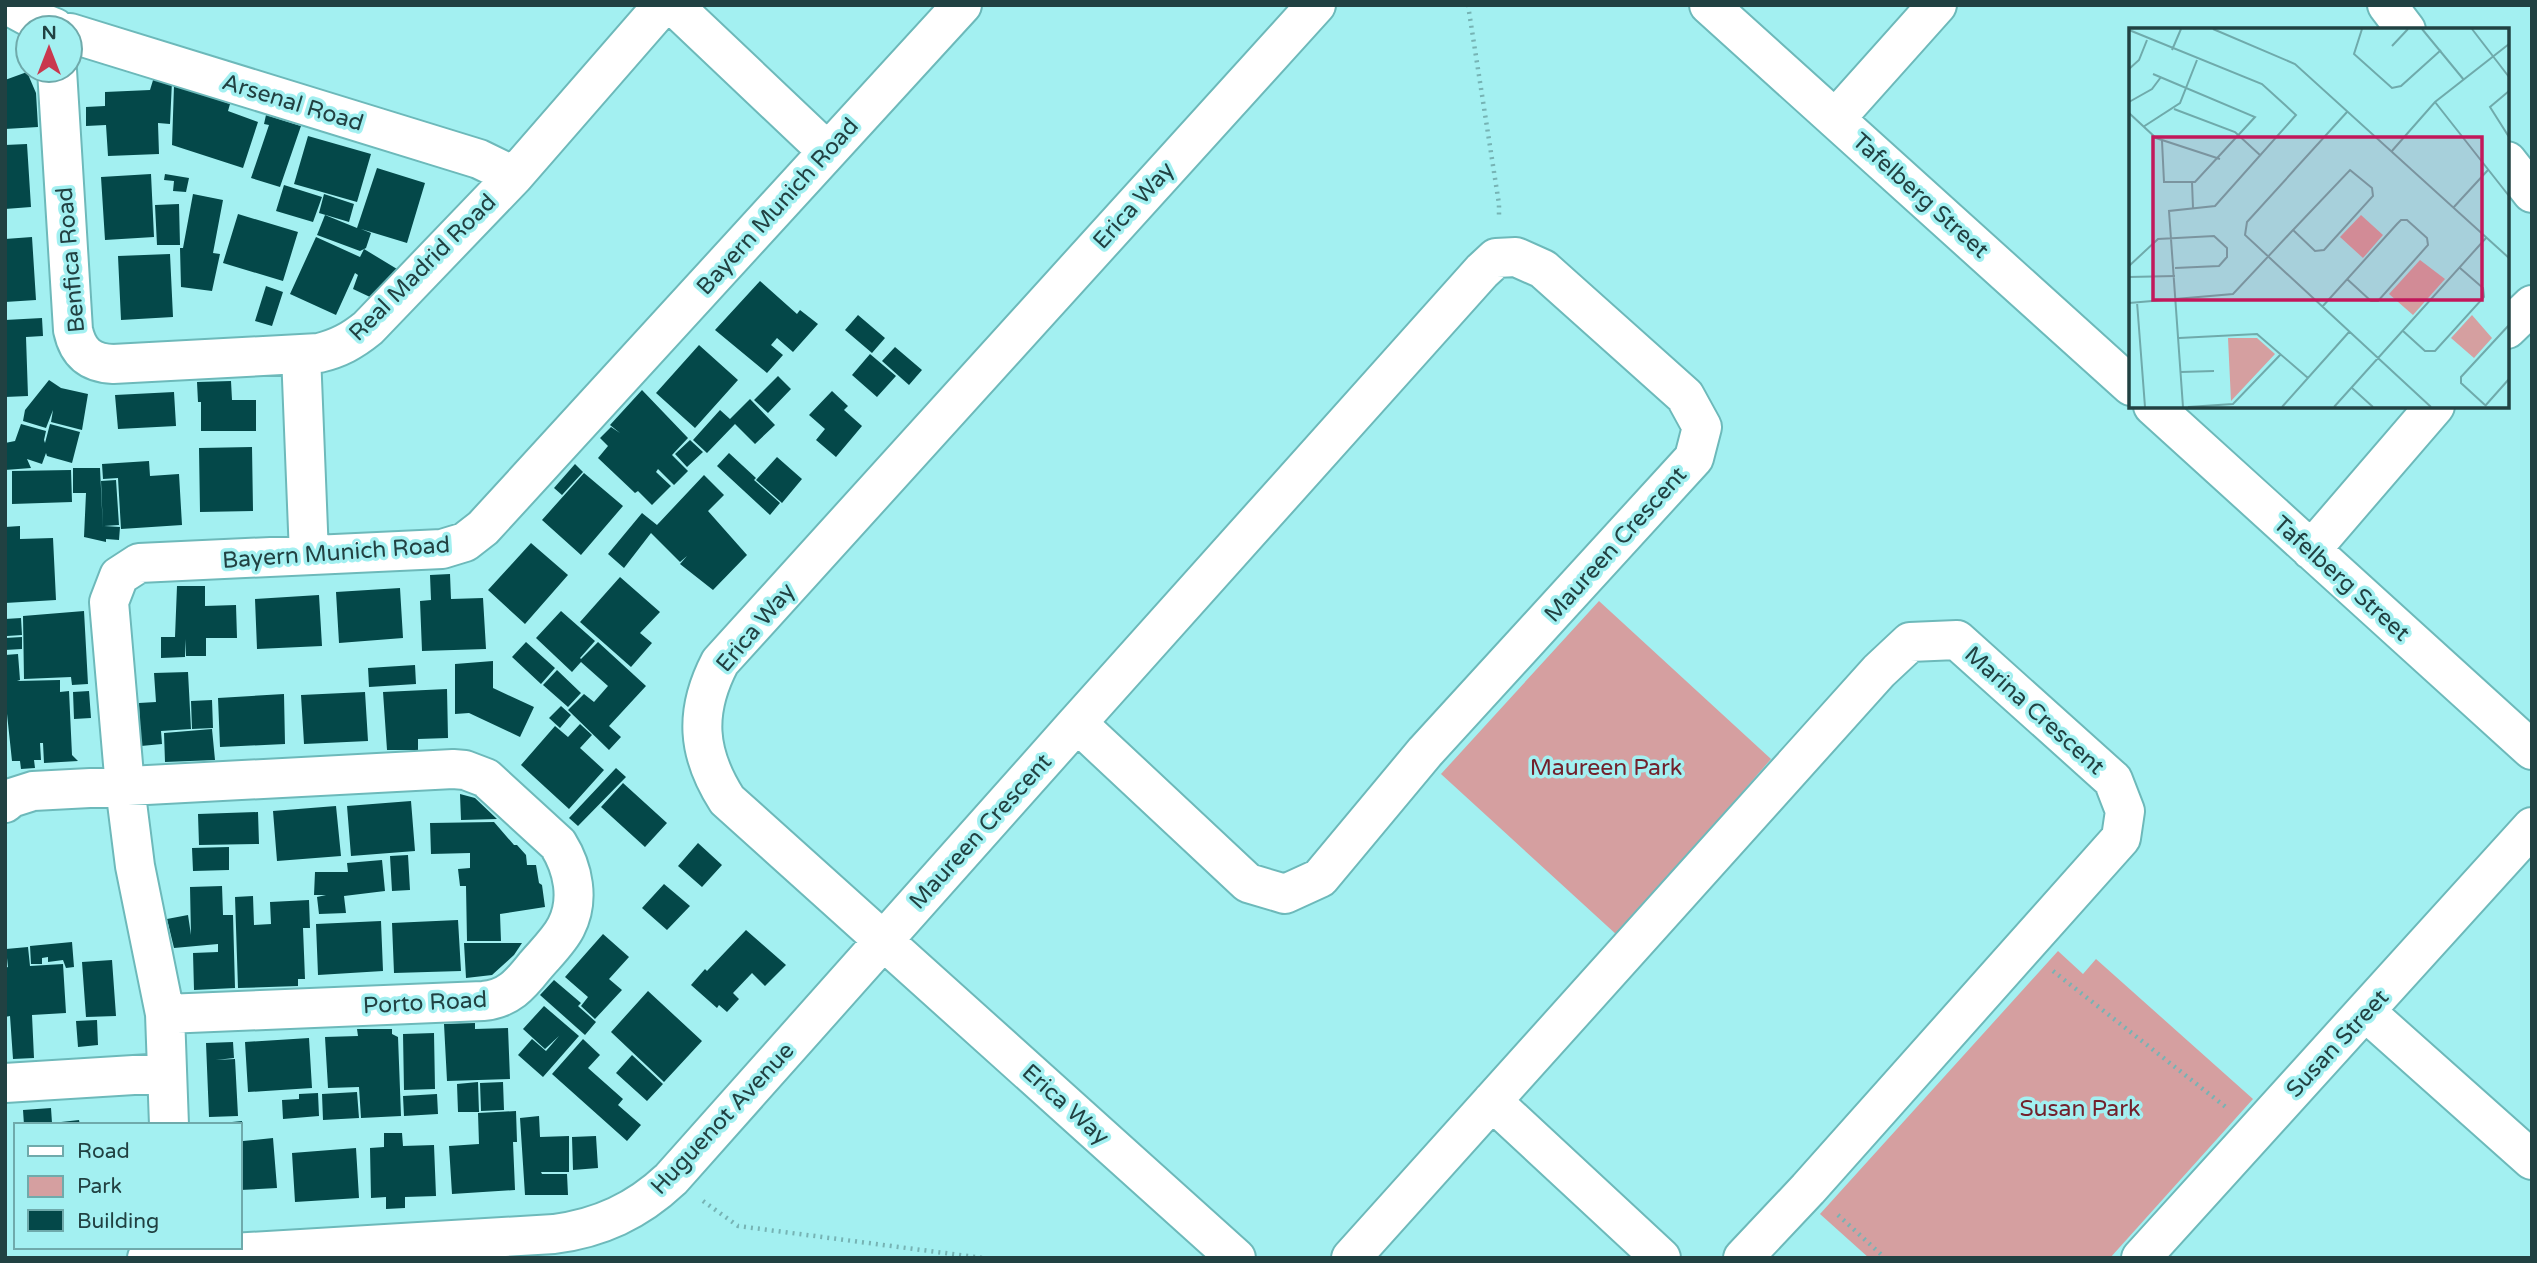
<svg xmlns="http://www.w3.org/2000/svg" width="2537" height="1263" viewBox="0 0 2537 1263" font-family="'Varela Round',sans-serif">
  <style>
    .green { fill: #d59fa0 }
    .building { fill: #044849 }
    .lines { fill: none; stroke-linecap: round; stroke-linejoin: round }
    .minor-casing { stroke: #6db9ba; stroke-width: 42 }
    .path { stroke: #76b3b4; stroke-width: 4.5; stroke-dasharray: 2 5; stroke-linecap: butt }
    .minor { stroke: #fff; stroke-width: 38 }
    .labels { text-anchor: middle; stroke-width: 7; stroke-linejoin: round; paint-order: stroke }
    .street-label { font-size: 23px; fill: #214142; stroke: #a3f0f1 }
    .park-label { font-size: 23px; fill: #72212c; stroke: #a3f0f1 }
    .inset-road { fill: none; stroke: #6faaab; stroke-width: 2 }
    .view { fill: #c2185b; fill-opacity: 0.15; stroke: #c2185b; stroke-width: 3.5 }
    .inset-edge { fill: none; stroke: #214142; stroke-width: 3.5 }
  </style>
  <rect width="100%" height="100%" fill="#a3f0f1"/>
  <!-- green -->
  <path class="green" d="M1599 601 1771 759 1618 936 1441 774Z
    M2058 951 2083 974 2096 959 2253 1099 2110 1258H1869L1820 1214Z"/>
  <!-- building -->
  <path class="building" d="M27 72 36 93 38 127 5 129V80Z
    M154 77 172 81 170 124 158 123 159 154 108 156 106 125 86 126V107L105 106V92L150 90Z
    M174 86 202 92 201 94 230 104 228 111 258 122 243 168 172 145Z
    M266 115 301 126 280 187 251 178 269 125 264 124Z
    M308 136 371 154 357 202 294 184Z
    M27 144 31 207 5 209V145Z
    M377 168 425 183 407 243 361 229 371 233 366 248 360 251 317 235 325 215 357 228Z
    M151 174 154 237 105 240 101 177Z
    M165 174 189 178 186 192 173 191 174 181 164 180Z
    M284 185 322 197 313 222 276 211Z
    M193 194 223 200 213 253 220 254 212 291 181 287 180 248H183Z
    M324 194 354 204 349 222 319 213Z
    M179 204 180 245H157L155 205Z
    M238 214 298 232 283 281 223 263Z
    M32 237 36 300 5 302V239Z
    M316 237 360 257 364 249 397 269 370 297 353 289 358 275 355 273 336 315 290 294Z
    M170 254 173 317 121 320 118 256Z
    M760 281 797 314 800 310 818 324 793 352 777 338 771 345 783 355 767 373 715 330Z
    M266 286 283 292 272 326 255 321Z
    M858 315 885 338 872 353 845 330Z
    M42 318 43 336 26 337 28 396 5 397V320Z
    M699 345 738 380 695 428 656 393Z
    M895 347 922 370 909 385 882 361Z
    M870 354 896 376 877 397 852 375Z
    M778 376 791 389 768 413 754 400Z
    M49 380 61 388 88 394 82 430 51 422 53 410 46 428 23 421 25 410Z
    M231 381 232 400H256V431H201V402H198L197 382Z
    M642 390 688 438 672 455 688 471 674 485 658 469 656 472 671 486 652 505 638 491 635 493 598 458 608 446 600 438 611 427 620 433 610 425Z
    M832 391 848 406 844 410 862 426 836 457 816 440 825 429 809 415Z
    M174 392 176 426 118 429 115 395Z
    M750 399 775 425 755 444 735 424 707 453 693 440 720 410 730 419Z
    M21 424 46 431 44 440 45 443 50 424 80 432 72 463 47 456 46 453 42 464 27 459 31 468 5 470V443L15 441Z
    M690 440 703 452 687 467 675 454Z
    M252 447 253 511 200 512 199 448Z
    M729 453 756 478 754 480 780 503 770 515 717 466Z
    M777 457 802 479 782 503 756 480Z
    M149 461 150 476 179 474 182 525 121 529 118 478 103 479 102 464Z
    M575 464 583 472 562 495 554 488Z
    M73 468H100L103 530 101 481 116 480 119 525 104 526 120 527 119 540 106 539V542L84 537 86 493H73Z
    M71 470 72 502 12 504V471Z
    M584 473 623 506 581 555 542 520Z
    M704 475 724 495 708 511 747 555 713 590 680 564 687 556 680 562 651 533 624 568 608 554 642 513 657 525Z
    M20 526V539L53 538 56 600 5 603V527Z
    M531 543 568 575 525 624 488 590Z
    M450 574 451 599 483 598 486 649 422 651 420 601 431 600 430 575Z
    M620 577 660 612 640 633 652 643 631 667 580 622Z
    M177 586H205V606L236 605 237 638H206V656H186L185 639V657L161 658V637H175Z
    M400 588 403 638 339 643 336 592Z
    M319 595 322 646 257 649 255 599Z
    M84 611 88 684 72 685 71 677 24 679 23 616Z
    M561 611 595 641 580 658 581 659 598 642 646 686 609 726 621 737 609 750 568 710 584 694 594 702 608 686 581 662 572 672 536 638Z
    M21 618 22 635 7 636 5 619Z
    M22 637V649L5 650V638Z
    M526 642 555 668 541 684 512 657Z
    M18 654 20 680 17 681 60 680V692L69 691 72 755 78 761 44 763 43 743H40L41 760H34L35 768 21 769 20 761H12L5 695V655Z
    M493 661V688L534 707 520 737 469 713 455 714V664Z
    M415 665 416 684 369 687 368 668Z
    M557 670 581 693 568 707 543 685Z
    M188 672 191 729 161 731 162 744 141 746 139 703 156 702 154 673Z
    M447 689 448 738 418 739V750H387L383 692Z
    M89 691 91 718 74 719 73 692Z
    M365 692 368 741 304 744 301 695Z
    M284 694 285 744 220 747 218 698Z
    M212 700 213 728 192 729 191 701Z
    M561 706 571 715 560 728 549 718Z
    M580 724 592 735 580 748 604 770 569 809 521 765 555 726 568 737Z
    M212 729 215 760 165 762 164 733Z
    M616 768 626 777 578 826 569 818Z
    M623 783 667 823 645 847 601 807Z
    M460 794 475 798 497 819 461 820Z
    M411 801 415 851 351 856 347 806Z
    M336 806 341 856 277 861 273 811Z
    M258 812 259 844 199 845 198 814Z
    M494 822 514 845H517L526 855 527 865H536L539 883 542 885 545 907 500 914 501 941H467L466 886H460L458 869 470 868V853L431 854 430 823Z
    M698 843 722 865 702 887 678 866Z
    M229 847V870L193 871 192 848Z
    M408 855 410 890 392 891 390 856Z
    M382 860 385 891 344 896 346 913 319 914 317 897 326 895H314L315 872H348L347 863Z
    M664 884 690 906 667 930 642 908Z
    M222 886 223 915H233L235 988 194 990 193 953 218 952V944L174 948 167 919 188 915 191 935 190 887Z
    M253 896 254 925 271 924 270 902 309 900 310 928H303L305 979H298V986L238 988 235 897Z
    M458 920 461 971 394 973 392 923Z
    M381 921 383 971 318 975 316 924Z
    M746 930 786 965 765 986 752 973 733 993 739 999 727 1012 719 1005 717 1008 691 985 705 969 707 971Z
    M603 934 629 957 609 979 622 990 595 1019 581 1006 588 997 565 977Z
    M72 942 74 967 66 968 63 960 48 962V957L42 958V964H31L30 946Z
    M464 943H522L514 955 492 975 466 978Z
    M28 947 30 966 63 964 66 1013 32 1015 34 1058 13 1059 10 1016 5 1017V968L8 967 6 949Z
    M112 960 116 1016 86 1017 82 962Z
    M554 980 581 1003 578 1006 596 1022 585 1035 540 995Z
    M648 991 702 1041 664 1082 611 1032Z
    M544 1006 579 1036 543 1077 518 1055 532 1039 546 1051 559 1036 545 1049 523 1029Z
    M97 1020 98 1045 78 1047 76 1021Z
    M475 1023V1029L508 1028 510 1079 447 1081 444 1024Z
    M357 1029H392V1034L398 1037 401 1116 361 1118 359 1087 328 1088 325 1037 358 1036Z
    M434 1033 435 1089 404 1090 403 1034Z
    M309 1038 312 1088 248 1092 245 1042Z
    M583 1039 600 1055 588 1068 623 1099 618 1105 641 1125 627 1141 552 1074Z
    M233 1042 234 1058 216 1060 235 1059 238 1116 209 1117 206 1043Z
    M632 1055 663 1084 647 1101 616 1073Z
    M478 1082 479 1112H458L457 1084Z
    M503 1082 504 1110 481 1111 480 1083Z
    M357 1092 359 1118 323 1120 322 1094Z
    M318 1093 319 1116 283 1119 282 1100 299 1099V1094Z
    M437 1094 438 1114 404 1116 403 1096Z
    M51 1108 52 1123 79 1120 80 1125H24L23 1110Z
    M516 1111 517 1142H513L515 1190 452 1194 449 1146 479 1144 478 1113Z
    M539 1116 540 1137 569 1136V1172H541L542 1174H567L568 1195H525L520 1118Z
    M242 1121 243 1141 273 1138 277 1188 240 1190V1125H222V1123Z
    M384 1133H402L403 1146 434 1145 436 1196 405 1197V1208L386 1209V1197L371 1198 370 1148 384 1147Z
    M596 1136 598 1168 573 1170 572 1137Z
    M356 1148 359 1198 295 1202 292 1153Z"/>
  <g class="lines">
    <!-- minor casing -->
    <g class="minor-casing">
      <path id="minor" d="M7 5 35 20 55 28
        M673 5 827 151
        M1709 5 2131 386
        M2387 5 2406 30
        M70 33 479 159 514 176
        M57 70 73 330C78 353 90 363 113 364L319 353C339 348 352 341 368 328L514 176 663 5
        M1836 118 1937 5
        M2507 161 2532 193
        M1516 257 1543 269 1685 396 1702 427 1694 458 1425 752 1320 878 1285 894 1248 883 1077 723 1482 271 1496 258Z
        M2507 329 2532 305
        M301 354 309 555
        M2153 406 2532 750
        M2311 550 2435 406
        M5 803 11 798 33 791 453 769 465 770 486 778 558 844C573 868 580 900 566 927 559 941 545 954 535 966 520 985 508 999 483 1001L165 1014
        M2366 1012 2532 1160
        M5 1083 166 1073
        M1492 1101 1661 1258
        M169 1125 165 1014 135 866 125 787 109 602 119 576 139 563 442 549 465 542 483 528 962 5
        M147 1258 554 1234C600 1228 637 1211 671 1179L1077 723
        M1236 1258 727 800C697 753 694 712 720 662L1316 5
        M1351 1258 1879 671 1910 642 1957 640 2113 780 2125 811 2121 838 1808 1189 1743 1258
        M2141 1258 2532 827"/>
    </g>
    <!-- path -->
    <path class="path" d="M1468 5 1499 204V219
      M2053 971 2227 1108
      M703 1201 738 1226 983 1258
      M1838 1215 1885 1258"/>
    <!-- minor -->
    <use href="#minor" class="minor"/>
  </g>
  <g class="labels">
    <!-- street labels -->
    <g class="street-label">
      <text transform="translate(293 102) rotate(17)" y="8">Arsenal Road</text>
      <text transform="translate(1921 195) rotate(42)" y="8">Tafelberg Street</text>
      <text transform="translate(1133 205) rotate(-48)" y="8">Erica Way</text>
      <text transform="translate(777 206) rotate(-48)" y="8">Bayern Munich Road</text>
      <text transform="translate(70 260) rotate(-95)" y="8">Benfica Road</text>
      <text transform="translate(422 267) rotate(-45)" y="8">Real Madrid Road</text>
      <text transform="translate(1615 544) rotate(-48)" y="8">Maureen Crescent</text>
      <text transform="translate(336 552) rotate(-4)" y="8">Bayern Munich Road</text>
      <text transform="translate(2342 578) rotate(42)" y="8">Tafelberg Street</text>
      <text transform="translate(755 627) rotate(-50)" y="8">Erica Way</text>
      <text transform="translate(2035 710) rotate(42)" y="8">Marina Crescent</text>
      <text transform="translate(980 831) rotate(-48)" y="8">Maureen Crescent</text>
      <text transform="translate(425 1002) rotate(-3)" y="8">Porto Road</text>
      <text transform="translate(2337 1043) rotate(-47)" y="8">Susan Street</text>
      <text transform="translate(1066 1104) rotate(42)" y="8">Erica Way</text>
      <text transform="translate(722 1118) rotate(-47)" y="8">Huguenot Avenue</text>
    </g>
    <!-- park labels -->
    <g class="park-label">
      <text x="1606" y="775">Maureen Park</text>
      <text x="2080" y="1116">Susan Park</text>
    </g>
  </g>
  <!-- overview -->
  <g transform="translate(2129 28)">
    <rect width="380" height="380" fill="#a3f0f1"/>
    <path d="M232 187 254 207 234 230 211 209ZM291 232 316 251 284 287 260 266ZM343 287 363 310 345 330 322 310ZM99 310H128L146 326 102 373Z" fill="#d59fa0"/>
    <path class="inset-road" d="M84 1 166 36 380 230M233 1 225 26 263 60 272 58 312 22M293 1 335 52M343 1 380 49M0 2 133 56 167 87 86 178 40 183 54 379M263 18 279 1M43 22 52 1M0 41 10 32 18 12M24 46 126 89 66 154H35L33 113M380 63 361 79 380 109M0 74 23 61 32 49M306 74 380 168M45 81 106 104 132 128M218 84 118 194 116 207 302 379M0 85 27 110 91 131M14 99 51 75 68 32M262 124 306 74 380 16M221 142 243 160 244 168 195 222 186 223 164 202ZM63 154 64 180M0 161V190M324 180 359 142M0 238 29 211 85 208 98 220V229L90 238 46 240M0 249 46 248M8 274 16 379M0 275 104 266 164 202M193 279 268 196 272 192H278L298 210 299 217 249 273H242L218 251M274 303 296 323H306L355 269 354 260 331 240M50 310 128 306 179 350M52 344 85 343M223 360 244 379M356 377 332 355V349L380 297M356 378 380 351M59 379 104 376 152 326M153 379 220 304M205 379 357 210"/>
    <path class="view" d="M24 109H353V272H24Z"/>
    <rect width="380" height="380" class="inset-edge"/>
  </g>
  <!-- border -->
  <rect width="2537" height="1263" fill="none" stroke="#214142" stroke-width="14"/>
  <!-- legend -->
  <rect x="14" y="1123" width="228" height="126" fill="#a3f0f1" stroke="#6faaab" stroke-width="2"/>
  <rect x="28" y="1146" width="35" height="10" fill="#ffffff" stroke="#6faaab" stroke-width="2"/>
  <text x="77" y="1158" font-size="21" fill="#214142">Road</text>
  <rect x="28" y="1176" width="35" height="21" fill="#d59fa0" stroke="#6faaab" stroke-width="2"/>
  <text x="77" y="1193" font-size="21" fill="#214142">Park</text>
  <rect x="28" y="1210" width="35" height="21" fill="#044849" stroke="#6faaab" stroke-width="2"/>
  <text x="77" y="1228" font-size="21" fill="#214142">Building</text>
  <!-- north arrow -->
  <g transform="translate(49 49)"><circle r="33" fill="#a3f0f1" stroke="#6faaab" stroke-width="2"/>
  <path d="M0-5L12 26L0 18L-12 26Z" fill="#c9384e"/>
  <text y="-10" font-size="19" font-weight="bold" text-anchor="middle" fill="#214142">N</text>
  </g>
</svg>
